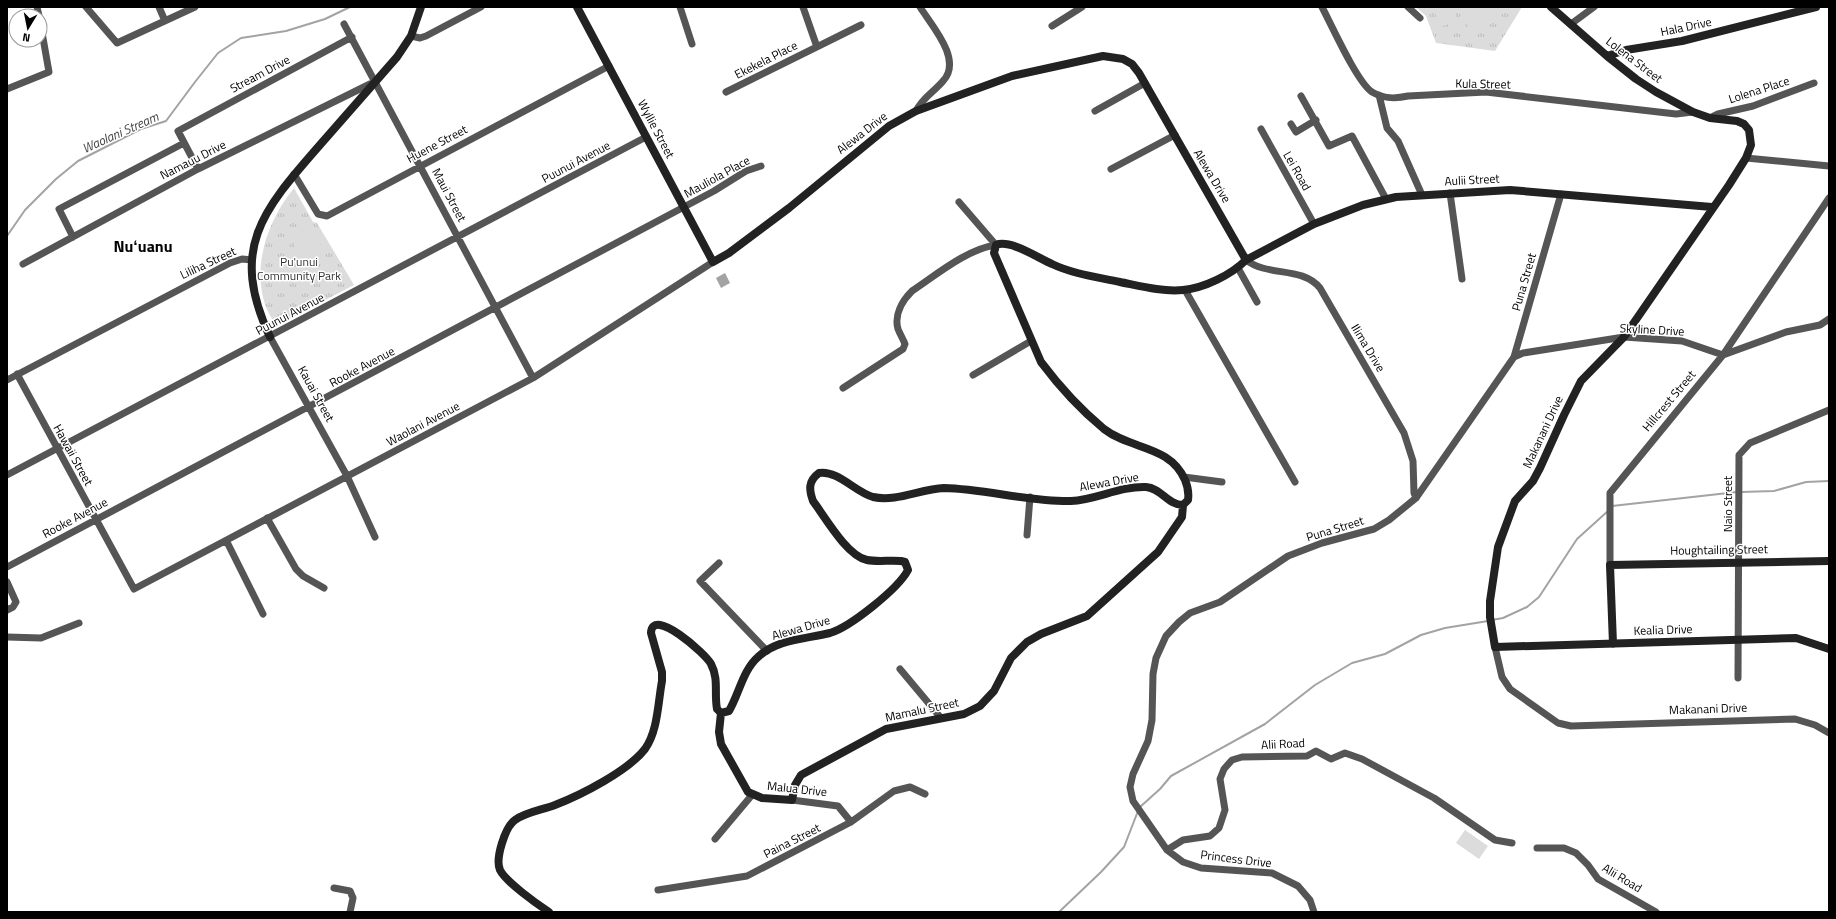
<svg xmlns="http://www.w3.org/2000/svg" width="1836" height="919" viewBox="0 0 1836 919" font-family="'Titillium Web',sans-serif">
  <style>
    .park { fill: url(#park-tufts) }
    .pitch { fill: #dcdcdc }
    .water { fill: #a3a3a3 }
    .lines { fill: none; stroke-linecap: round; stroke-linejoin: round }
    .stream { stroke: #a3a3a3; stroke-width: 2 }
    .street { stroke: #555; stroke-width: 7 }
    .secondary { stroke: #222; stroke-width: 8 }
    .labels { text-anchor: middle; stroke-width: 3; stroke-linejoin: round; paint-order: stroke }
    .street-label { font-size: 12px; fill: #000; stroke: #fff }
    .park-label { font-size: 12px; fill: #333; stroke: #fff }
    .water-label { font-size: 13px; font-style: italic; fill: #444; stroke: #fff }
    .district-label { font-size: 16px; font-weight: bold; fill: #000; stroke: #fff }
  </style>
  <defs>
    <pattern id="park-tufts" width="24" height="20" patternUnits="userSpaceOnUse"><rect width="24" height="20" fill="#dcdcdc"/><path d="M3 7l-1-3M5 7V3M7 7l1-3M15 17l-1-3M17 17v-4M19 17l1-3" fill="none" stroke="#bbb"/></pattern>
  </defs>
  <rect width="100%" height="100%" fill="#fff"/>
  <!-- park -->
  <path class="park" d="M1416 7H1522L1495 51 1436 43 1426 16Z
    M294 188 313 222 317 223 354 285 276 326C272 318 266 310 264 301 253 261 269 219 294 188Z"/>
  <!-- pitch -->
  <path class="pitch" d="M1433 7H1453L1458 21 1440 27Z
    M1475 7H1488L1492 18 1468 28 1462 12Z
    M312 228 322 249 299 262C290 245 294 233 312 228Z
    M1465 830 1488 846 1479 859 1456 843Z"/>
  <!-- water -->
  <path class="water" d="M725 273 730 283 721 288 716 278Z"/>
  <g class="lines">
    <!-- stream -->
    <path class="stream" d="M7 236 25 210 56 179 78 161 141 129 166 121 195 82 218 53 241 38 286 31 325 19 350 7
      M1741 492 1774 491 1806 482 1829 481
      M1612 506 1737 492
      M1492 620 1503 618 1527 607 1539 597 1577 539 1608 511
      M1140 807 1160 789 1171 776 1265 724 1315 685 1352 663 1385 654 1421 635 1445 628 1488 621
      M1059 912 1101 872 1124 847 1138 811"/>
    <!-- street -->
    <path class="street" d="M37 7 39 16
      M86 7 117 43 195 7
      M159 7 165 21
      M680 7 692 44
      M803 7 817 47
      M1322 7C1332 26 1357 82 1372 92 1384 99 1395 99 1408 96L1486 92 1676 114 1693 112
      M1408 7 1420 18
      M344 24 533 378
      M1571 24 1594 7
      M1052 26 1082 7
      M411 36 420 38 426 36 481 7
      M7 89 49 72 40 21
      M726 92 861 25
      M1379 95 1387 128 1398 141 1422 195
      M1301 96 1329 146 1352 136 1386 199
      M916 111C923 97 934 92 943 81 963 60 932 26 920 7
      M1095 111 1145 83
      M1710 118 1718 114 1753 106 1814 83
      M1291 124 1296 132 1316 120
      M1261 129 1314 224
      M1746 158 1829 166
      M198 169 178 131 352 37
      M1111 169 1175 135
      M294 174 318 214 327 216 609 66
      M1450 193 1462 279
      M959 202 996 245
      M73 237 59 209 184 143
      M1246 260C1268 277 1302 266 1320 288L1404 433 1413 461 1414 493 1416 498
      M23 264 198 169 374 82
      M1238 268 1257 302
      M1185 290 1295 482
      M270 337 347 476 375 537
      M1514 357 1523 353 1624 337 1682 341 1723 355 1786 332 1820 325 1829 319
      M17 374 134 589 533 378 713 262
      M973 375 1031 341
      M7 380 230 263 242 259 252 260
      M843 388 903 349 905 344C903 339 900 334 898 329 894 315 902 301 912 291 936 275 967 249 996 245
      M7 475 646 137
      M1184 477 1222 482
      M267 518 296 569 303 576 324 588
      M1027 535 1030 497
      M227 542 263 614
      M719 563 700 581 767 651
      M1610 565V493L1723 355 1829 198
      M7 567 714 191 746 171 761 166
      M7 582 16 602 13 607 7 610
      M7 637 41 638 79 623
      M1495 647 1502 677 1510 689 1558 723 1571 726 1795 719 1815 725 1829 733
      M900 669 941 718
      M1738 678 1739 455 1750 443 1829 410
      M792 800 838 806 851 822
      M715 839 752 795
      M1537 848H1564L1576 853 1588 865 1598 879 1656 912
      M1167 850 1183 840 1210 836 1219 828 1225 810 1220 779 1224 769 1232 760 1242 757 1307 756 1316 751 1331 759 1345 753 1362 759 1434 798 1495 840 1512 843
      M334 888 350 891 353 898 350 912
      M658 890 747 876 851 822 894 791 910 787 925 794
      M1314 912 1310 900 1298 886 1272 873 1201 868 1183 862 1167 850 1133 801 1130 787 1133 774 1148 741 1152 720 1153 674 1156 658 1166 636 1179 622 1190 613 1220 602 1288 556 1322 543 1374 529 1389 520 1416 498 1514 357 1561 194"/>
    <!-- secondary -->
    <path class="secondary" d="M577 7 713 262 729 253 789 208 889 126 916 111 1012 76 1103 56 1123 59 1132 64 1139 73 1246 260
      M1551 7 1607 56 1636 79 1656 92 1693 112 1710 118 1737 121 1744 124 1749 130 1751 145 1746 158 1729 185 1624 337 1581 381 1564 415 1540 468 1533 481 1515 501 1498 547 1490 601V617L1495 647 1796 638 1829 649
      M1607 56 1626 50 1682 41 1816 7
      M270 337C229 249 262 211 319 146 345 116 371 87 397 57L411 36 421 7
      M1613 644 1610 565 1829 561
      M721 713 729 711C739 694 743 670 758 657 777 639 806 639 830 633 850 627 898 589 908 570L905 562 901 561C890 560 877 562 867 560 847 556 825 517 813 501 809 490 808 481 819 473 838 470 855 492 873 497 897 502 920 489 944 488 986 489 1029 502 1071 501 1096 500 1120 486 1146 487 1161 488 1168 505 1183 505L1188 500C1189 493 1188 487 1185 480 1170 445 1131 450 1104 429 1081 410 1059 386 1041 362L994 253 996 245C1010 239 1038 258 1052 264 1073 274 1097 277 1120 282 1140 286 1162 292 1183 290 1204 288 1231 275 1246 260L1314 224 1363 205 1396 197 1510 190 1712 207
      M721 713 719 732 721 744 748 792 762 798 792 800 795 785 801 775 886 729 964 714 980 706 994 691 1011 658 1027 642 1041 634 1087 616 1158 552 1182 517 1183 505
      M549 912C537 904 506 882 500 870 495 859 505 827 515 820 526 812 542 810 555 805 581 795 628 771 645 749 658 731 658 702 662 681V672L651 633C652 606 706 654 711 664 719 679 714 693 717 709L721 713"/>
  </g>
  <g class="labels">
    <!-- street labels -->
    <g class="street-label">
      <text transform="translate(1686 27) rotate(-12)" y="4">Hala Drive</text>
      <text transform="translate(766 60) rotate(-27)" y="4">Ekekela Place</text>
      <text transform="translate(1634 60) rotate(37)" y="4">Lolena Street</text>
      <text transform="translate(260 74) rotate(-28)" y="4">Stream Drive</text>
      <text transform="translate(1483 84) rotate(1)" y="4">Kula Street</text>
      <text transform="translate(1759 90) rotate(-18)" y="4">Lolena Place</text>
      <text transform="translate(656 129) rotate(62)" y="4">Wyllie Street</text>
      <text transform="translate(862 133) rotate(-38)" y="4">Alewa Drive</text>
      <text transform="translate(437 144) rotate(-28)" y="4">Huene Street</text>
      <text transform="translate(193 160) rotate(-27)" y="4">Namauu Drive</text>
      <text transform="translate(576 162) rotate(-28)" y="4">Puunui Avenue</text>
      <text transform="translate(1297 171) rotate(60)" y="4">Lei Road</text>
      <text transform="translate(1212 176) rotate(59)" y="4">Alewa Drive</text>
      <text transform="translate(717 177) rotate(-29)" y="4">Mauliola Place</text>
      <text transform="translate(1472 180) rotate(-3)" y="4">Aulii Street</text>
      <text transform="translate(449 195) rotate(62)" y="4">Maui Street</text>
      <text transform="translate(208 263) rotate(-25)" y="4">Liliha Street</text>
      <text transform="translate(1524 282) rotate(-74)" y="4">Puna Street</text>
      <text transform="translate(290 314) rotate(-28)" y="4">Puunui Avenue</text>
      <text transform="translate(1652 330) rotate(3)" y="4">Skyline Drive</text>
      <text transform="translate(1368 348) rotate(59)" y="4">Ilima Drive</text>
      <text transform="translate(362 367) rotate(-28)" y="4">Rooke Avenue</text>
      <text transform="translate(316 394) rotate(61)" y="4">Kauai Street</text>
      <text transform="translate(1669 401) rotate(-50)" y="4">Hillcrest Street</text>
      <text transform="translate(423 424) rotate(-28)" y="4">Waolani Avenue</text>
      <text transform="translate(1543 432) rotate(-65)" y="4">Makanani Drive</text>
      <text transform="translate(73 455) rotate(61)" y="4">Hawaii Street</text>
      <text transform="translate(1109 482) rotate(-10)" y="4">Alewa Drive</text>
      <text transform="translate(1728 504) rotate(-90)" y="4">Naio Street</text>
      <text transform="translate(75 518) rotate(-28)" y="4">Rooke Avenue</text>
      <text transform="translate(1335 529) rotate(-17)" y="4">Puna Street</text>
      <text transform="translate(1719 550) rotate(-1)" y="4">Houghtailing Street</text>
      <text transform="translate(801 628) rotate(-16)" y="4">Alewa Drive</text>
      <text transform="translate(1663 630) rotate(-2)" y="4">Kealia Drive</text>
      <text transform="translate(1708 709) rotate(-2)" y="4">Makanani Drive</text>
      <text transform="translate(922 710) rotate(-12)" y="4">Mamalu Street</text>
      <text transform="translate(1283 744) rotate(-3)" y="4">Alii Road</text>
      <text transform="translate(797 789) rotate(6)" y="4">Malua Drive</text>
      <text transform="translate(792 841) rotate(-27)" y="4">Paina Street</text>
      <text transform="translate(1236 859) rotate(7)" y="4">Princess Drive</text>
      <text transform="translate(1622 878) rotate(31)" y="4">Alii Road</text>
    </g>
    <!-- park labels -->
    <g class="park-label">
      <text x="299" y="266">Pu'unui<tspan x="299" dy="14">Community Park</tspan></text>
    </g>
    <!-- water labels -->
    <g class="water-label">
      <text transform="translate(120 132) rotate(-24)" y="5">Waolani Stream</text>
    </g>
    <!-- district labels -->
    <g class="district-label">
      <text x="143" y="252">Nuʻuanu</text>
    </g>
  </g>
  <!-- border -->
  <rect width="1836" height="919" fill="none" stroke="#000000" stroke-width="16"/>
  <!-- north arrow -->
  <g transform="translate(28 28) rotate(190)"><circle r="19" fill="#ffffff" stroke="#999999"/>
  <path d="M0-3L7 15L0 10L-7 15Z" fill="#000000"/>
  <text y="-6" font-size="11" font-weight="bold" text-anchor="middle" fill="#000000">N</text>
  </g>
</svg>
